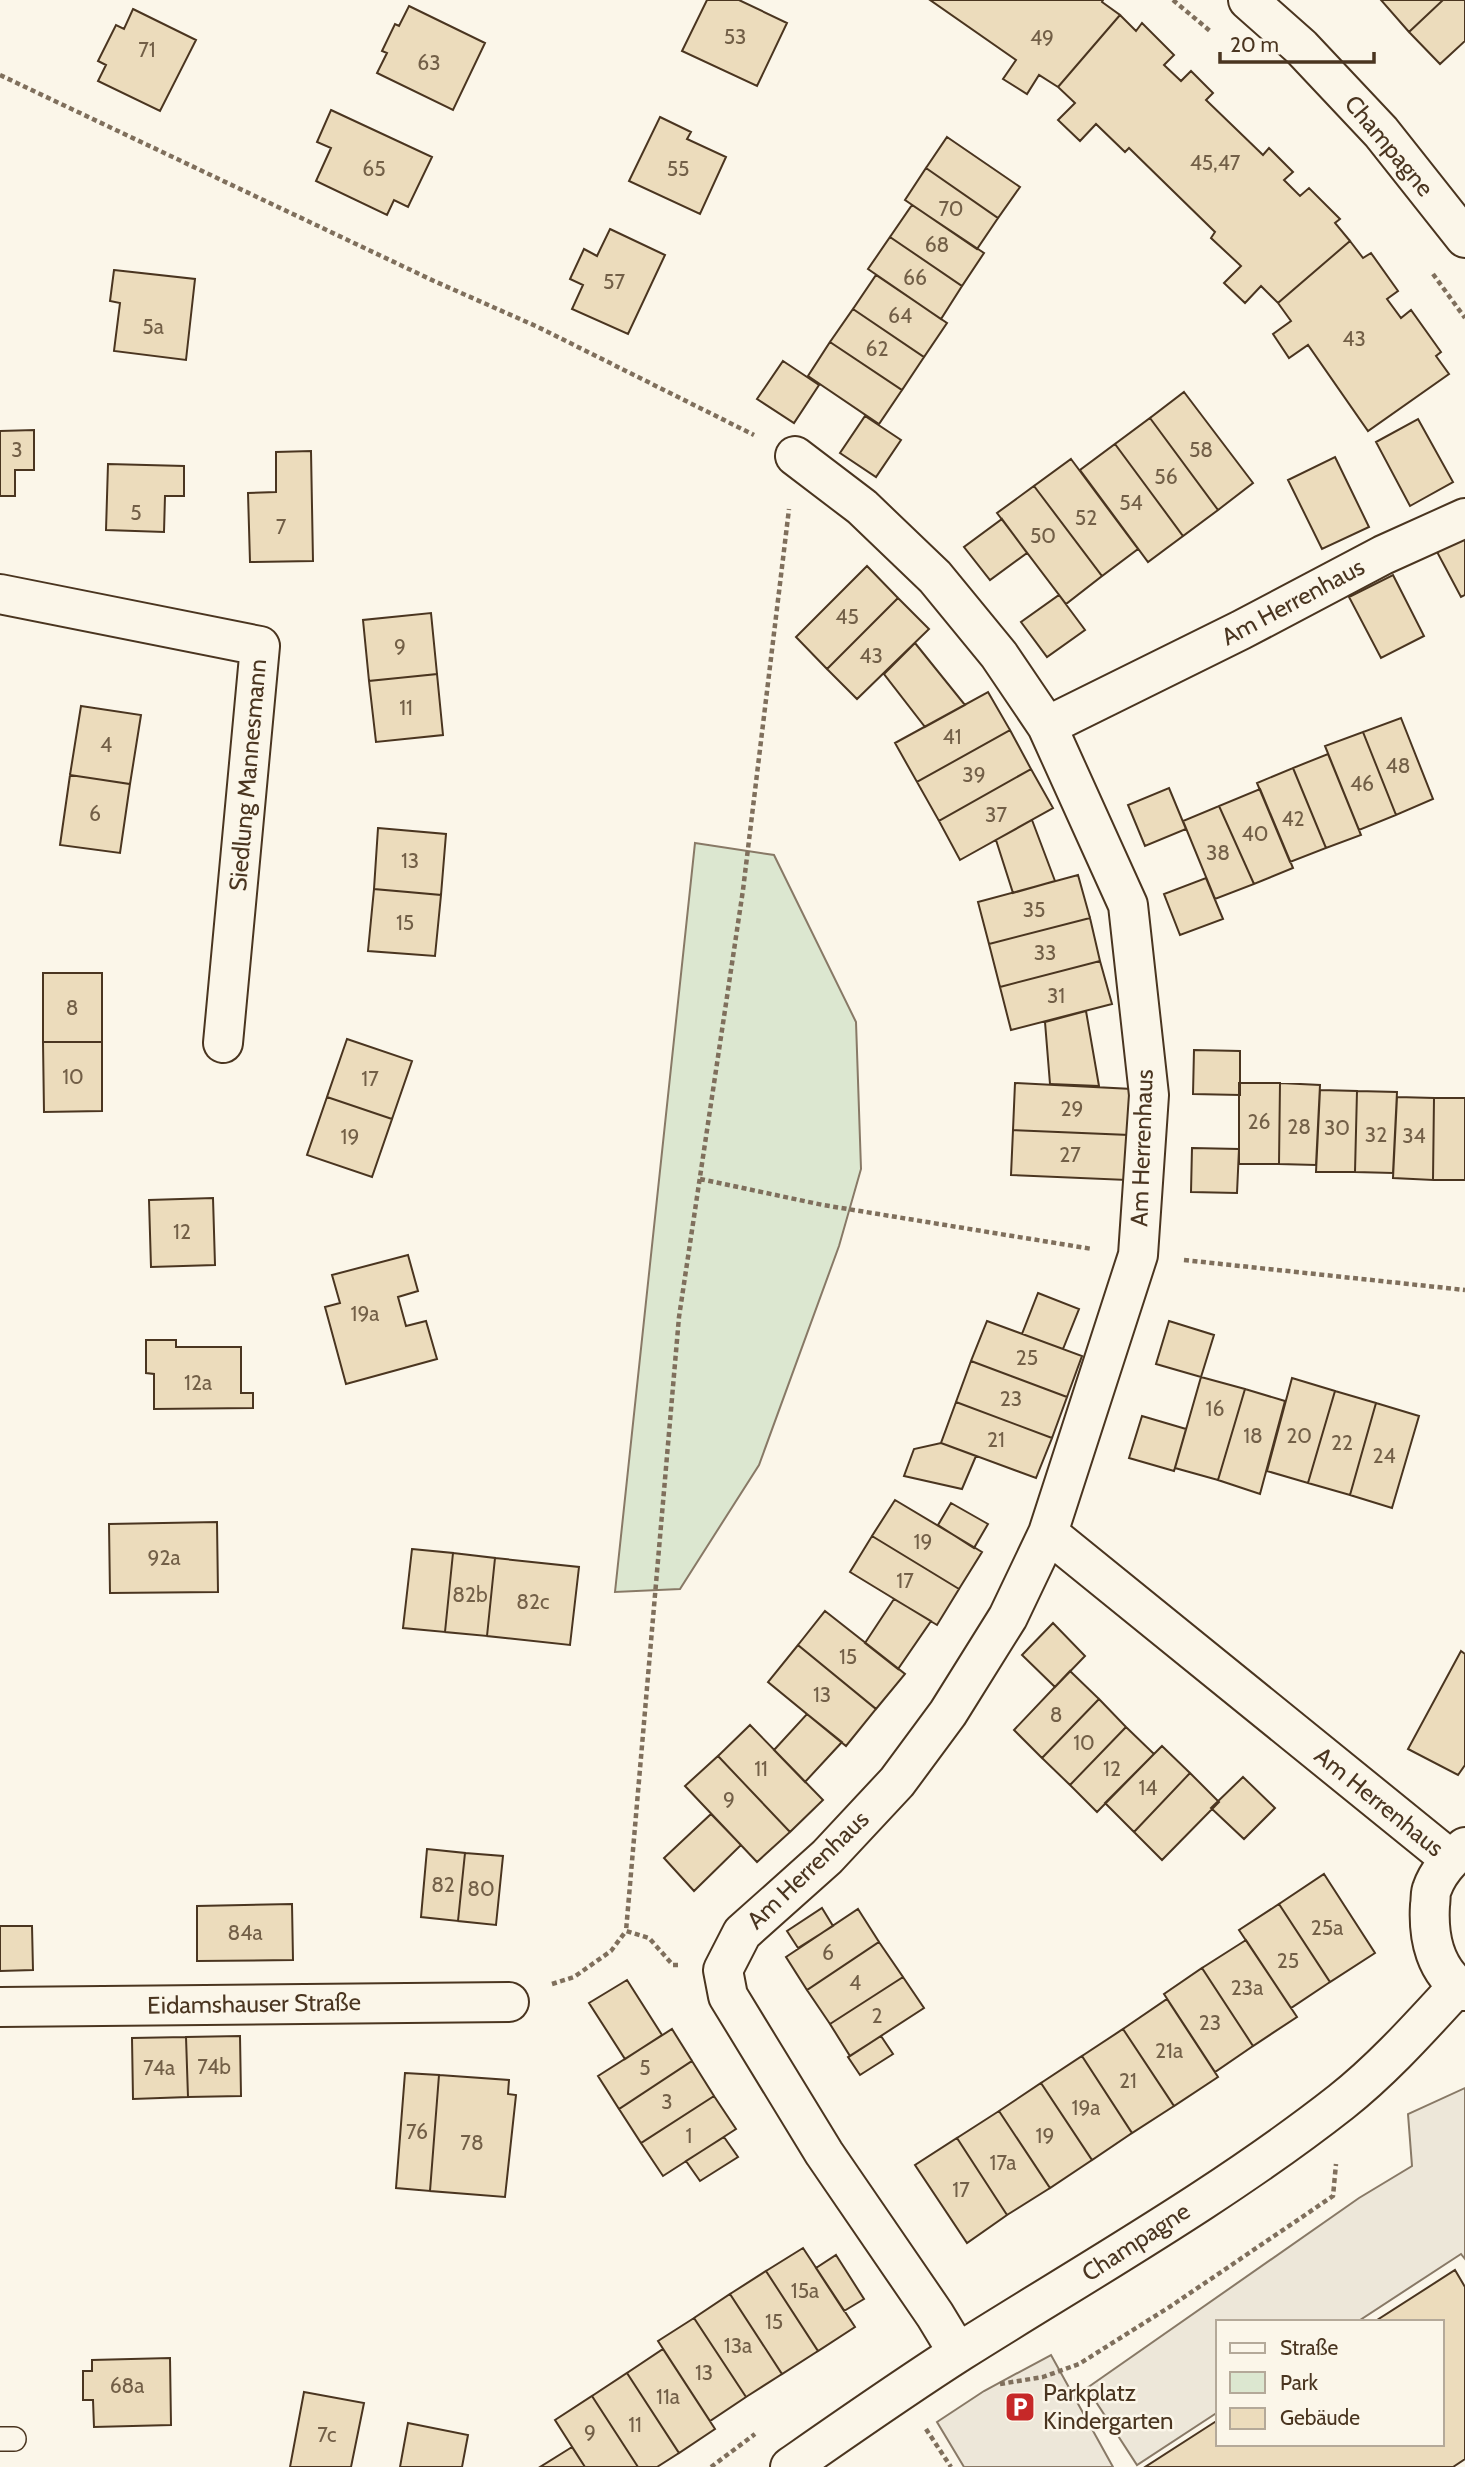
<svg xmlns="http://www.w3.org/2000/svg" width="1465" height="2467" viewBox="0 0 1465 2467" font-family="Cabin,sans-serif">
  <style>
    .green { fill: #dce7d0; stroke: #887966; stroke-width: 2 }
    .parking { fill: #ede7d9; stroke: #887966; stroke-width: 2 }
    .building { fill: #ecdcbc; stroke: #4a3520; stroke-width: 2 }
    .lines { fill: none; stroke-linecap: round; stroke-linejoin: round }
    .lane-casing { stroke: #4a3520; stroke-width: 26 }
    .street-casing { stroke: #4a3520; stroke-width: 42 }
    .path { stroke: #7f6f5c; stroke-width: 4.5; stroke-dasharray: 5 3.5; stroke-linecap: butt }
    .lane { stroke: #fbf6e9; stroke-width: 23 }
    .street { stroke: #fbf6e9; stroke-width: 38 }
    .labels { text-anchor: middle; stroke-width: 5; stroke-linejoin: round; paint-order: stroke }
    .number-label { font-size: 21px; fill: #725f47 }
    .street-label { font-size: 24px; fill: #4a3520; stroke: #fbf6e9 }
    .poi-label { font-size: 24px; fill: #4a3520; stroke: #fbf6e9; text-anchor: start }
  </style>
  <rect width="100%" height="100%" fill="#fbf6e9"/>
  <!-- green -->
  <path class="green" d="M695 843 774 855 856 1022 861 1169 839 1246 759 1465 680 1589 615 1592Z"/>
  <!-- parking -->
  <path class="parking" d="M1465 2088V2259L1461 2254 1357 2322H1218V2412L1137 2465 1087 2388 1359 2198 1412 2166 1408 2114Z
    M1051 2355 1113 2467H964L937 2422 984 2391Z"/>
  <!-- building -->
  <path class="building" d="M707 0H739L787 23 757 86 682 51Z
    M930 0H1103L1102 2 1120 15 1058 87 1039 75 1027 94 1003 79 1016 60Z
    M1381 0H1443L1409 32Z
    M1443 0H1465V41L1440 64 1409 32Z
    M409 6 485 43 453 110 377 73 387 53 382 51 395 24 399 26Z
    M133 9 196 40 160 111 98 81 106 65 98 61 116 25 124 29Z
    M1120 15 1136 31 1142 23 1174 55 1164 65 1181 81 1191 71 1213 93 1206 100 1263 155 1269 148 1293 172 1284 180 1300 196 1309 188 1340 219 1335 223 1350 241 1278 303 1261 286 1245 303 1224 283 1241 266 1211 238 1215 232 1129 148 1125 152 1096 124 1080 141 1058 120 1075 103 1058 87Z
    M331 110 432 157 408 207 394 200 387 215 316 181 331 148 317 142Z
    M660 117 691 132 687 139 726 157 700 214 629 181Z
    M947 137 1020 187 998 218 926 168Z
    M926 168 998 218 977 249 905 200Z
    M912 205 984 253 962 286 890 237Z
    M610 229 665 255 628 334 572 309 583 285 570 279 584 249 597 256Z
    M890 237 962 286 941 319 868 269Z
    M1350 241 1363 258 1371 253 1398 291 1387 299 1401 318 1411 310 1441 352 1436 356 1449 374 1368 431 1308 345 1289 358 1273 334 1291 321 1278 303Z
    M114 270 195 279 186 360 114 351 120 303 110 301Z
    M876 275 947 323 924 357 853 309Z
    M853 309 924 357 902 390 830 342Z
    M830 342 902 390 879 424 808 376Z
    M783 361 819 385 794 423 757 399Z
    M1184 392 1253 483 1218 510 1150 418Z
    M865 416 901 440 876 477 840 453Z
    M1150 418 1218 510 1183 536 1115 444Z
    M1418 419 1453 482 1410 506 1376 442Z
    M34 430V470H15V496H0V431Z
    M1115 444 1183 536 1148 562 1080 470Z
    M311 451 313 561 250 562 248 493 276 492V452Z
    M1335 457 1369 527 1322 549 1288 480Z
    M1071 459 1138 549 1102 576 1034 486Z
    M108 464 184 466V496H165L164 532 106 530Z
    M1034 486 1102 576 1066 604 997 513Z
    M1002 519 1027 553 990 580 964 547Z
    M1465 535V595L1461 597 1436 550Z
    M867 566 898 598 827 669 796 637Z
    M1393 575 1424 636 1381 658 1349 597Z
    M1059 595 1085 630 1047 657 1021 622Z
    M898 598 929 629 857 699 827 669Z
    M431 613 437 674 369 681 363 620Z
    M915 643 965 705 925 727 884 674Z
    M437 674 443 735 376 742 369 681Z
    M988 692 1010 730 917 782 895 743Z
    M81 706 141 715 130 784 70 775Z
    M1401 718 1433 799 1396 815 1363 732Z
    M1010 730 1031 769 939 821 917 782Z
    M1363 732 1396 815 1359 830 1325 746Z
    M1328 754 1361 835 1326 848 1293 768Z
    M1293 768 1326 848 1290 862 1257 783Z
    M1031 769 1053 808 960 860 939 821Z
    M70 775 130 784 120 853 60 845Z
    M1169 788 1186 829 1145 846 1128 805Z
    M1260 789 1293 868 1254 884 1219 806Z
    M1219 806 1254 884 1215 899 1183 821Z
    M1032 820 1055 881 1013 893 996 840Z
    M378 828 446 834 441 895 374 889Z
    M1078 875 1090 918 989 944 978 902Z
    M1206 878 1223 919 1180 935 1164 894Z
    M374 889 441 895 435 956 368 951Z
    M1090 918 1100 961 1000 987 989 944Z
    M1100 961 1112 1004 1011 1030 1000 987Z
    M43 973H102V1042H43Z
    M1086 1011 1099 1086 1050 1084 1045 1022Z
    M347 1039 412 1061 392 1119 327 1097Z
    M43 1042H102V1111L44 1112Z
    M1194 1050 1240 1051V1095L1193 1094Z
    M1015 1083 1132 1089 1129 1135 1013 1130Z
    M1239 1083H1280L1279 1164H1239Z
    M1280 1083 1320 1085 1316 1165 1279 1164Z
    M1320 1090 1357 1091 1355 1172H1316Z
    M1357 1091 1397 1092 1393 1173 1355 1172Z
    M327 1097 392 1119 372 1177 307 1155Z
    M1397 1097 1434 1098 1433 1180 1393 1178Z
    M1434 1098H1465V1180H1433Z
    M1013 1130 1129 1135 1127 1180 1011 1175Z
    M1192 1148 1239 1149 1237 1193 1191 1192Z
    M213 1198 215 1265 151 1267 149 1200Z
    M408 1255 418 1291 398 1297 406 1326 426 1321 437 1359 346 1384 325 1307 340 1303 332 1275Z
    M1038 1293 1079 1309 1063 1349 1022 1334Z
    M987 1321 1082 1356 1067 1397 971 1361Z
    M1169 1321 1214 1335 1201 1377 1156 1364Z
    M146 1340H176V1347H241V1393H253V1408L154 1409V1374L146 1373Z
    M971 1361 1067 1397 1052 1438 956 1402Z
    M1201 1377 1245 1389 1218 1480 1175 1468Z
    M1292 1378 1335 1391 1308 1483 1267 1471Z
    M1245 1389 1285 1401 1260 1494 1218 1480Z
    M1335 1391 1376 1403 1350 1495 1308 1483Z
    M956 1402 1052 1438 1036 1478 941 1443Z
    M1376 1403 1419 1416 1392 1508 1350 1495Z
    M1142 1416 1186 1429 1174 1471 1129 1458Z
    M941 1443 976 1456 962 1489 904 1476 914 1449Z
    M895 1500 982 1552 959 1589 872 1536Z
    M951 1503 988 1524 974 1548 938 1525Z
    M217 1522 218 1592 110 1593 109 1524Z
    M872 1536 959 1589 937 1625 850 1572Z
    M412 1549 453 1553 445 1632 403 1628Z
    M453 1553 495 1558 487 1636 445 1632Z
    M495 1558 579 1567 570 1645 487 1636Z
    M894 1599 931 1621 898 1669 865 1643Z
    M825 1611 905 1674 876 1709 798 1645Z
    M1053 1623 1085 1656 1055 1687 1022 1655Z
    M798 1645 876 1709 846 1746 768 1682Z
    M1461 1651 1465 1654V1765L1458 1775 1408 1749Z
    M1070 1671 1099 1699 1042 1758 1014 1730Z
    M1099 1699 1126 1727 1070 1785 1042 1758Z
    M807 1714 842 1742 805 1782 774 1750Z
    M750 1725 823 1800 790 1832 718 1756Z
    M1126 1727 1154 1754 1097 1812 1070 1785Z
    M1162 1746 1190 1773 1134 1832 1105 1803Z
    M718 1756 790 1832 757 1862 685 1786Z
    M1190 1773 1219 1802 1162 1860 1134 1832Z
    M1243 1777 1275 1808 1244 1839 1211 1808Z
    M711 1814 741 1845 694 1891 664 1858Z
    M427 1849 465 1853 458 1921 421 1917Z
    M465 1853 503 1856 496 1925 458 1921Z
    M1324 1874 1375 1953 1330 1982 1279 1904Z
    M292 1904 293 1960 197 1961V1906Z
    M1279 1904 1330 1982 1291 2008 1239 1930Z
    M822 1908 833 1926 798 1948 787 1931Z
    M858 1909 879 1942 807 1990 786 1957Z
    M0 1926H32L33 1970 0 1971Z
    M1246 1940 1297 2017 1253 2046 1202 1968Z
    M879 1942 903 1977 830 2024 807 1990Z
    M1202 1968 1253 2046 1215 2072 1164 1994Z
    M903 1977 924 2008 850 2056 830 2024Z
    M627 1980 662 2035 625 2059 589 2003Z
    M1167 1999 1218 2077 1174 2106 1123 2029Z
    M672 2029 692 2061 619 2109 598 2076Z
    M1123 2029 1174 2106 1132 2133 1082 2056Z
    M240 2036 241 2096 188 2097 186 2037Z
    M881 2036 893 2054 860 2075 848 2057Z
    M186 2037 188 2097 133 2099 132 2038Z
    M1082 2056 1132 2133 1092 2160 1041 2083Z
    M692 2061 714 2096 641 2143 619 2109Z
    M405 2073 439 2075 430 2191 396 2188Z
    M439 2075 509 2080 508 2094 516 2095 505 2197 430 2191Z
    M1041 2083 1092 2160 1050 2188 999 2111Z
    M714 2096 736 2129 663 2176 641 2143Z
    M999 2111 1050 2188 1007 2215 957 2138Z
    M724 2137 738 2157 700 2181 686 2161Z
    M957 2138 1007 2215 967 2243 915 2165Z
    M803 2248 855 2327 818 2351 766 2271Z
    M836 2255 864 2299 844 2311 816 2268Z
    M1455 2270 1465 2287V2459L1453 2467H1145L1218 2420V2444H1442V2322H1374Z
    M766 2271 818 2351 782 2374 730 2294Z
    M730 2294 782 2374 746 2397 694 2318Z
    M694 2318 746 2397 710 2421 658 2341Z
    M663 2349 715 2429 679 2453 627 2373Z
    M170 2358 171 2425 94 2427 93 2400H83V2371H92V2360Z
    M627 2373 679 2453 657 2467H638L592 2396Z
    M304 2392 364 2403 351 2467H290Z
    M592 2396 638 2467H585L555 2420Z
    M408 2423 468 2435 462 2467H400Z
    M572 2447 585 2467H540Z"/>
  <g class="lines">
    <!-- lane casing -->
    <g class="lane-casing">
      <path id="lane" d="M0 2439H14"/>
    </g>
    <!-- street casing -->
    <g class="street-casing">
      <path id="street" d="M1248 0 1301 47 1381 132 1465 238
        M795 456 862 507 935 577 999 655 1047 726 1128 905 1149 1095 1138 1255 1048 1533 1008 1617 948 1713 897 1782 827 1857 742 1933 723 1970 728 1996 824 2153 935 2315 958 2353
        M0 594 260 646 223 1043
        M1047 726 1241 630 1383 555 1465 518
        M1048 1533 1450 1859
        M1465 1847C1452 1857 1438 1872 1432 1889 1430 1893 1431 1900 1430 1905 1428 1938 1435 1972 1465 1991
        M0 2007 509 2002
        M790 2467C846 2428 903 2388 961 2351 1088 2271 1224 2194 1341 2102 1384 2068 1421 2026 1458 1986"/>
    </g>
    <!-- path -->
    <path class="path" d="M1173 0 1210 31
      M0 75 434 281 538 327 754 435
      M1433 274 1465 318
      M700 1179 823 1205 1092 1249
      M1184 1260 1465 1290
      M678 1965H673L649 1938 626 1931 679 1317 743 890 789 509
      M552 1984 574 1977 611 1951 626 1931
      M1000 2384 1043 2377 1079 2364 1171 2306 1333 2196 1336 2164
      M926 2429 951 2467
      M711 2467 755 2434"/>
    <!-- lane -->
    <use href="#lane" class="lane"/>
    <!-- street -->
    <use href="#street" class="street"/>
  </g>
  <!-- icons -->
  <defs>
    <g id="parking-square" transform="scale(1.575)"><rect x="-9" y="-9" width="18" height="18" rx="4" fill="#c62828" stroke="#fbf6e9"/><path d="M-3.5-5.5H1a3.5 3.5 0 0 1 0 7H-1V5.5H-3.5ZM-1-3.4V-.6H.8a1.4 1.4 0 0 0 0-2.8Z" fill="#fff"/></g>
  </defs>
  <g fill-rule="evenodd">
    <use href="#parking-square" x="1020" y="2407"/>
  </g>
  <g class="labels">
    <!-- number labels -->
    <g class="number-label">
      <text x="735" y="44">53</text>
      <text x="1042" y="45">49</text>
      <text x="147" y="57">71</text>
      <text x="429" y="70">63</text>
      <text x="1215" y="170">45,47</text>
      <text x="374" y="176">65</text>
      <text x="678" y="176">55</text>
      <text x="951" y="216">70</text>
      <text x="937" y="252">68</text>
      <text x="915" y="285">66</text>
      <text x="614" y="289">57</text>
      <text x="900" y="323">64</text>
      <text x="153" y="334">5a</text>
      <text x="1354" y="346">43</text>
      <text x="877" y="356">62</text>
      <text x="17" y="457">3</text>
      <text x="1201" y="457">58</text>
      <text x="1166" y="484">56</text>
      <text x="1131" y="510">54</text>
      <text x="136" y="520">5</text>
      <text x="1086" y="525">52</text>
      <text x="281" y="534">7</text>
      <text x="1043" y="543">50</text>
      <text x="847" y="624">45</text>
      <text x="400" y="654">9</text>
      <text x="871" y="663">43</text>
      <text x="406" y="715">11</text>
      <text x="952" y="744">41</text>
      <text x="106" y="752">4</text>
      <text x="1398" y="773">48</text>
      <text x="974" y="782">39</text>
      <text x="1362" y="791">46</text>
      <text x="95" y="821">6</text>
      <text x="996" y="822">37</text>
      <text x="1293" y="826">42</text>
      <text x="1255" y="841">40</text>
      <text x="1218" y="860">38</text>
      <text x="410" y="868">13</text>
      <text x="1034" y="917">35</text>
      <text x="405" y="930">15</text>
      <text x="1045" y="960">33</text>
      <text x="1056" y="1003">31</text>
      <text x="72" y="1015">8</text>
      <text x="73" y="1084">10</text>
      <text x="370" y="1086">17</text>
      <text x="1072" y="1116">29</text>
      <text x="1259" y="1129">26</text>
      <text x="1299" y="1134">28</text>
      <text x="1337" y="1135">30</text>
      <text x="1376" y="1142">32</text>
      <text x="1414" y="1143">34</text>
      <text x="350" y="1144">19</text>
      <text x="1070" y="1162">27</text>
      <text x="182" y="1239">12</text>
      <text x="365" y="1321">19a</text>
      <text x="1027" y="1365">25</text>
      <text x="198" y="1390">12a</text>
      <text x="1011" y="1406">23</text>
      <text x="1215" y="1416">16</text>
      <text x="1253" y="1443">18</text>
      <text x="1299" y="1443">20</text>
      <text x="996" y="1447">21</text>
      <text x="1342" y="1450">22</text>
      <text x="1384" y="1463">24</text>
      <text x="923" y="1549">19</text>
      <text x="164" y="1565">92a</text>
      <text x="905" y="1588">17</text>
      <text x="470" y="1602">82b</text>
      <text x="533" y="1609">82c</text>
      <text x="848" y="1664">15</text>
      <text x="822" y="1702">13</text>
      <text x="1056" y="1722">8</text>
      <text x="1084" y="1750">10</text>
      <text x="761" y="1776">11</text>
      <text x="1112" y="1776">12</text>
      <text x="1148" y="1795">14</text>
      <text x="729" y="1807">9</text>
      <text x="443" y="1892">82</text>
      <text x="481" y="1896">80</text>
      <text x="1327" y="1935">25a</text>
      <text x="245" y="1940">84a</text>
      <text x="828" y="1960">6</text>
      <text x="1288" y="1968">25</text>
      <text x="855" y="1990">4</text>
      <text x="1247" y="1995">23a</text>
      <text x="877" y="2023">2</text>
      <text x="1210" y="2030">23</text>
      <text x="1169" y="2058">21a</text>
      <text x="214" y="2074">74b</text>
      <text x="159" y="2075">74a</text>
      <text x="645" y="2075">5</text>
      <text x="1128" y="2088">21</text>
      <text x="667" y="2109">3</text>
      <text x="1086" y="2115">19a</text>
      <text x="417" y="2139">76</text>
      <text x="689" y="2143">1</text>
      <text x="1045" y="2143">19</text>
      <text x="472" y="2150">78</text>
      <text x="1003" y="2170">17a</text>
      <text x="961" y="2197">17</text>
      <text x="805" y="2298">15a</text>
      <text x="774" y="2329">15</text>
      <text x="738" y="2353">13a</text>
      <text x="704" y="2380">13</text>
      <text x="127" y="2393">68a</text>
      <text x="668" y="2404">11a</text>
      <text x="635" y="2432">11</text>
      <text x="590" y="2440">9</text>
      <text x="327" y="2442">7c</text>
    </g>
    <!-- street labels -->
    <g class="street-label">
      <text transform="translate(1389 146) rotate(50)" y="8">Champagne</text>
      <text transform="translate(1293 602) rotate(-28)" y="8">Am Herrenhaus</text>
      <text transform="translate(248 775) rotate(-85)" y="8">Siedlung Mannesmann</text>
      <text transform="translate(1142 1148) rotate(-88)" y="8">Am Herrenhaus</text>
      <text transform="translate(1379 1802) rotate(39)" y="8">Am Herrenhaus</text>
      <text transform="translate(808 1870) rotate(-44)" y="8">Am Herrenhaus</text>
      <text transform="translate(254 2004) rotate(-1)" y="8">Eidamshauser Straße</text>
      <text transform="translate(1136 2242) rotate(-33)" y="8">Champagne</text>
    </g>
    <!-- poi labels -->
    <g class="poi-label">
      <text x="1043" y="2401">Parkplatz<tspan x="1043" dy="28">Kindergarten</tspan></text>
    </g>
  </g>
  <!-- legend -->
  <rect x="1216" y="2320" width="228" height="126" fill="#fbf6e9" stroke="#b4a999" stroke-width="2"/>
  <rect x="1230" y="2343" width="35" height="10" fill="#fbf6e9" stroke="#b4a999" stroke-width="2"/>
  <text x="1280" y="2355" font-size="21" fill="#4a3520">Straße</text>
  <rect x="1230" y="2372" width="35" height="21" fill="#dce7d0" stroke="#b4a999" stroke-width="2"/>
  <text x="1280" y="2390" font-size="21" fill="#4a3520">Park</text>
  <rect x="1230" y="2408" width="35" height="21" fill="#ecdcbc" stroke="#b4a999" stroke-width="2"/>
  <text x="1280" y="2425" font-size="21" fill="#4a3520">Gebäude</text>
  <!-- scale -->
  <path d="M1220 52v10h154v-10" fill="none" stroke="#4a3520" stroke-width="3.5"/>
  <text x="1230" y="52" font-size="21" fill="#4a3520" stroke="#fbf6e9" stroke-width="5" paint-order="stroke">20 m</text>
</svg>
